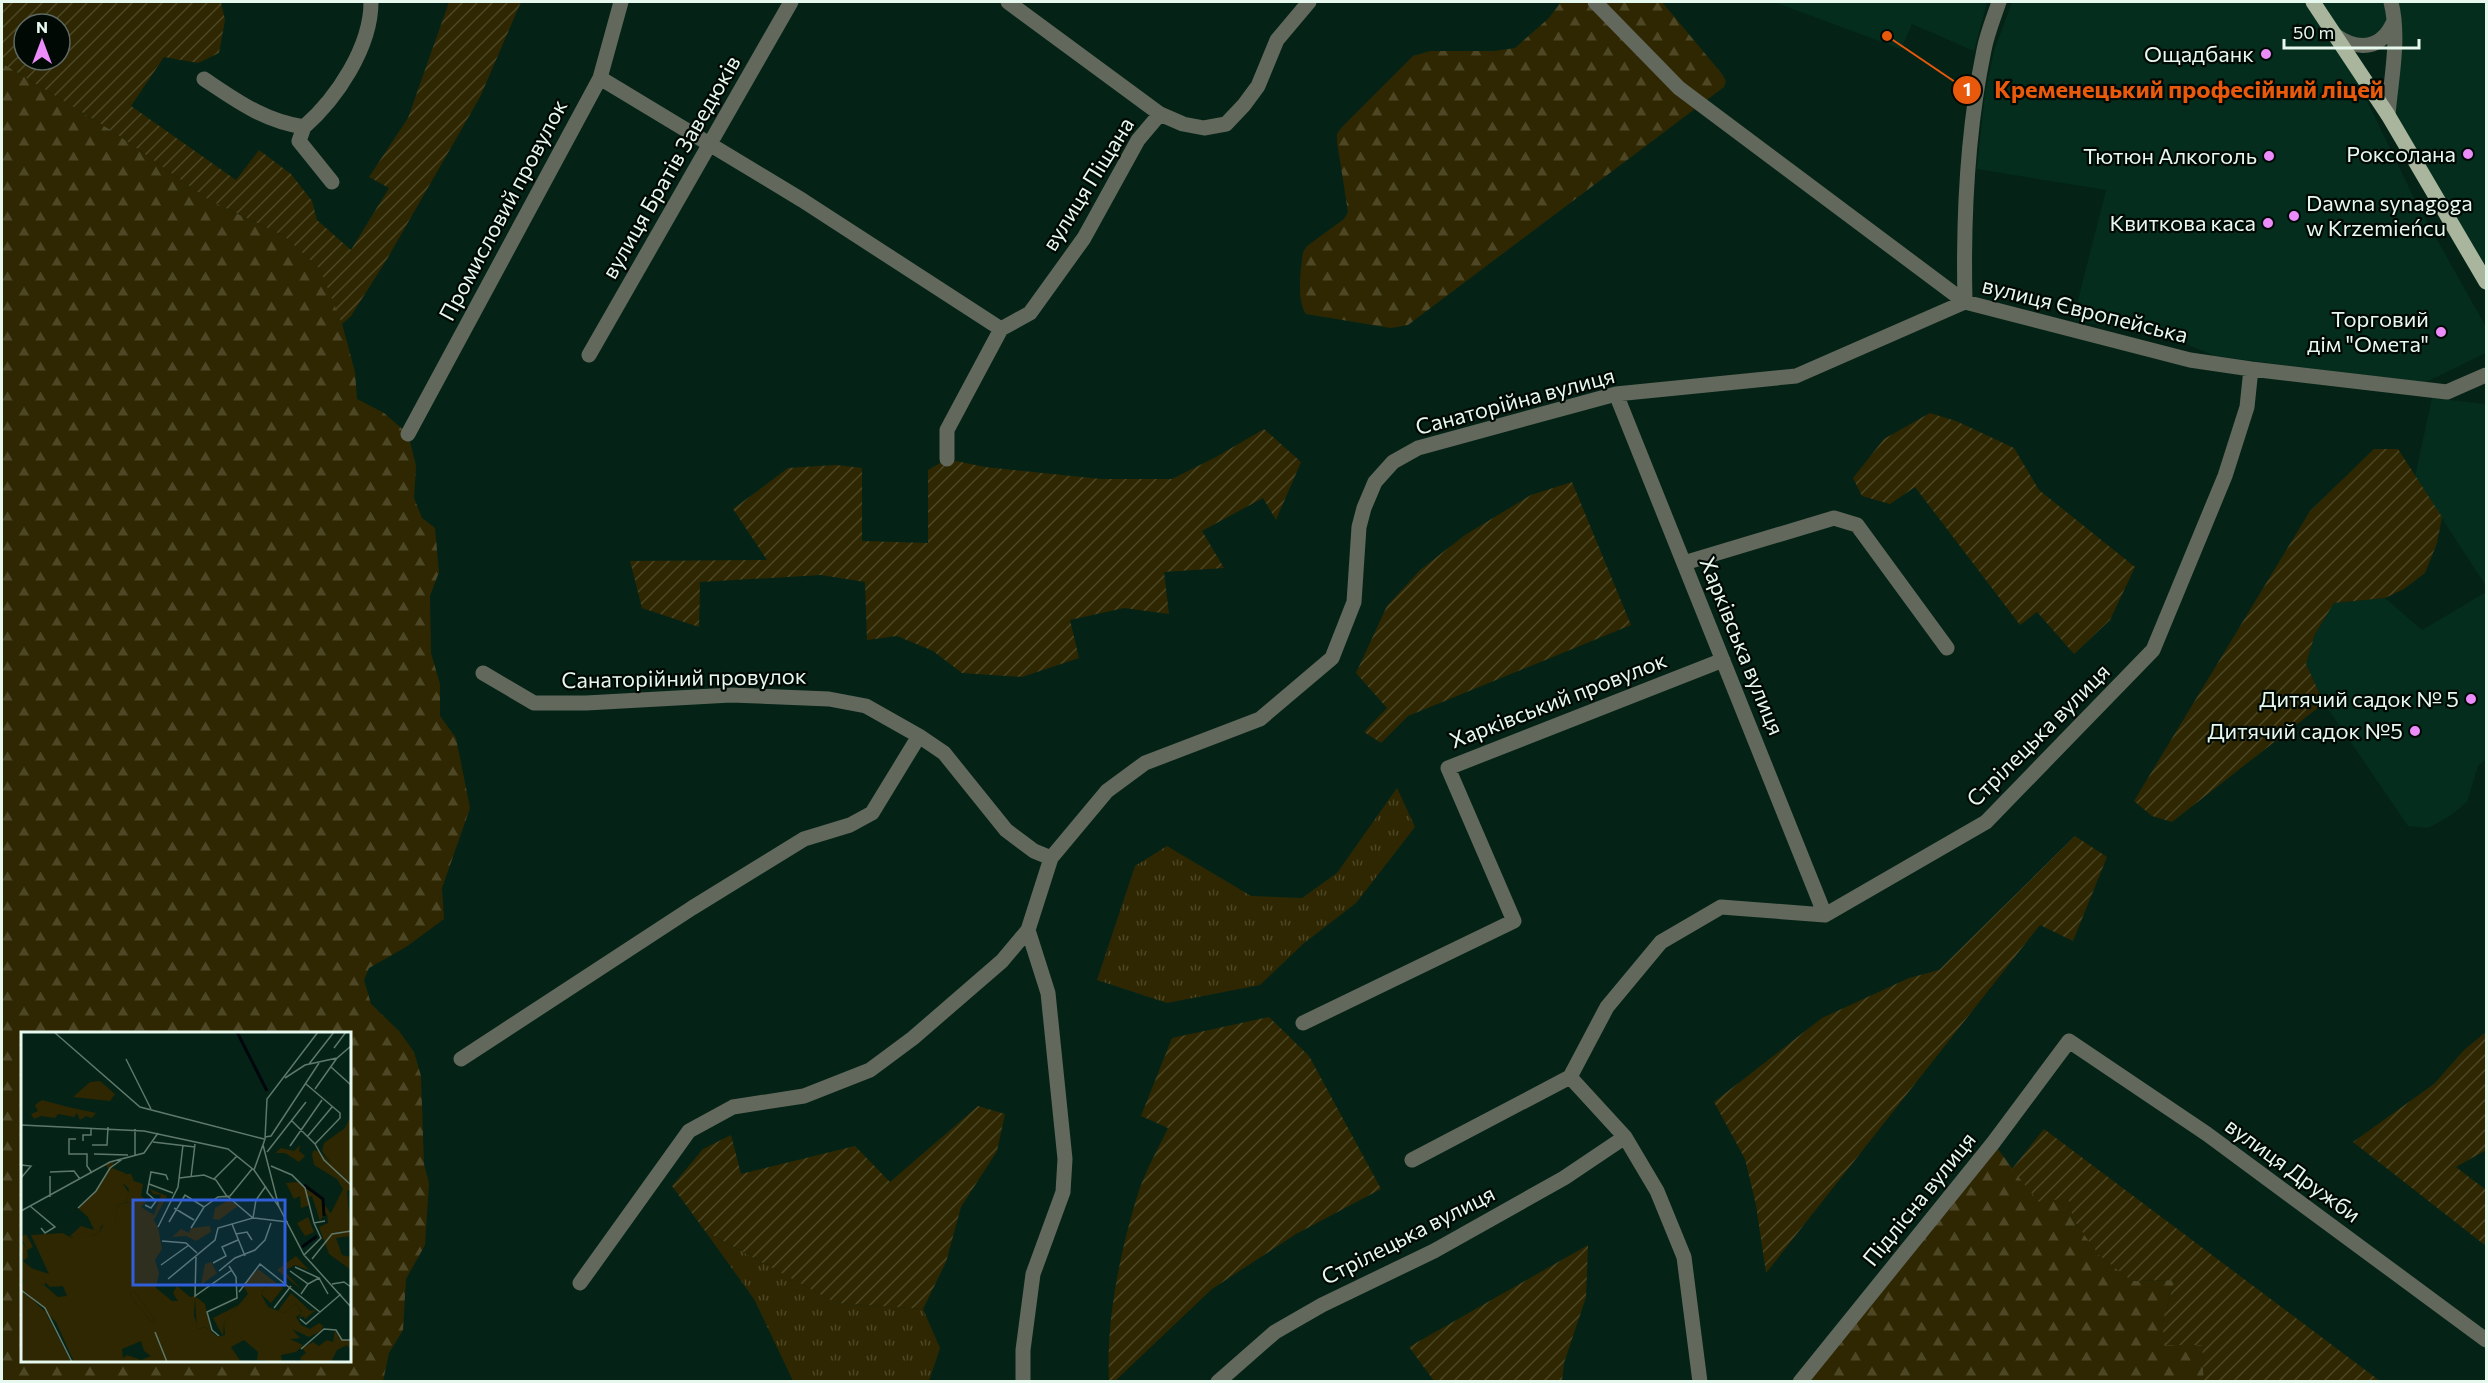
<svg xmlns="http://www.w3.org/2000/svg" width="2488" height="1383" viewBox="0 0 2488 1383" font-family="Commissioner,sans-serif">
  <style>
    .built { fill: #042d1d }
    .grass { fill: url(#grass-tufts) }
    .forest { fill: url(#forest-firs); fill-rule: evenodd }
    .garden { fill: url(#garden-furrows); fill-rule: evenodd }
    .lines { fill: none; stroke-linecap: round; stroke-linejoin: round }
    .minor { stroke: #62685c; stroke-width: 15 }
    .major { stroke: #a9b69d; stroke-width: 15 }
    .poi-dot { fill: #ec8cfa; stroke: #010905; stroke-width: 2 }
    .labels { text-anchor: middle; stroke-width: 4.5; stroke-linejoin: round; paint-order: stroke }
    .poi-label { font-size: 22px; fill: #e7f8ee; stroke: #010905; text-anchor: end }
    .street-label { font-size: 22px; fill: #e7f8ee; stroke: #010905 }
    .inset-river { fill: none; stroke: #00060b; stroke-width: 3 }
    .inset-road { fill: none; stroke: #5f786c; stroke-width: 1.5 }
    .view { fill: #315fda; fill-opacity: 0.15; stroke: #315fda; stroke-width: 3 }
    .inset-edge { fill: none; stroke: #e7f8ee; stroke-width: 3 }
    .leader { fill: none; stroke: #e8590c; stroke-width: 2 }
    .callout-dot { fill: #e8590c; stroke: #010905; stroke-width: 2 }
    .mark-label { font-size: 18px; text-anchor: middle; font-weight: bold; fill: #fff }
    .callout-label { font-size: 24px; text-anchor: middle; font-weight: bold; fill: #e8590c; stroke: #010905; stroke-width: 4.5; stroke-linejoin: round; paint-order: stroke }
  </style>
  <defs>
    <pattern id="grass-tufts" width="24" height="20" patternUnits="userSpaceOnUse" patternTransform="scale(1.5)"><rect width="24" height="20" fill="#2f2701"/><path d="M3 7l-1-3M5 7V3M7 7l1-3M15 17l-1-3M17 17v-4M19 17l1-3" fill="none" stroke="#4d4726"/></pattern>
    <pattern id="forest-firs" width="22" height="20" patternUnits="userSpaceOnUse" patternTransform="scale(1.5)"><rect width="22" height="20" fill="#2f2701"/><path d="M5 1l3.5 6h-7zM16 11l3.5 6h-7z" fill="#4d4726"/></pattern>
    <pattern id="garden-furrows" width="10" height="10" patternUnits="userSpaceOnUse" patternTransform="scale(1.5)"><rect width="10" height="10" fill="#2f2701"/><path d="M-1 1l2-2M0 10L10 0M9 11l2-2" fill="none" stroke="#4d4726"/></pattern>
  </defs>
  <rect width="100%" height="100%" fill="#042316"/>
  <!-- built -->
  <path class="built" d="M1774 2H1987L1974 51 1912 24 1901 49Z
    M2012 2H2486V282L2388 115 2395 20 2371 45 2336 37 2416 202 2486 327V353L2424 383 2215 356 2177 340 2073 320 2106 190 1977 169 1985 93 1994 51Z
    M2432 398 2486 404V586L2415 477Z
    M2486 592V759L2478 766 2467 802 2450 816 2428 828 2408 826 2324 703 2306 664 2315 634 2334 603 2385 598 2422 630Z"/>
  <!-- grass -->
  <path class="grass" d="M1397 788 1415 827 1356 903 1303 944 1260 985 1167 1003 1097 980 1135 866 1167 846 1251 896 1302 898 1337 873Z
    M705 1231 836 1303 923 1309 940 1348 929 1381H793L754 1299Z"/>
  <!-- forest -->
  <path class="forest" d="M1561 2H1662L1722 74 1726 81 1724 87 1408 325 1391 328 1306 314C1296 300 1301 268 1303 252L1307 246 1344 219 1348 212 1337 142V134L1342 127 1413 56 1430 51H1494L1515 48 1549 18Z
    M2 63 114 132 209 200 284 236 320 269 338 309 355 372 357 399 384 413 408 434 416 466 414 498 422 518 435 528 439 572 430 596 431 653 440 684V716L456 738 470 808 442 888 444 919 406 947 369 968 364 980 371 1004 399 1031 414 1052 421 1076 424 1164 429 1183 425 1245 406 1279 403 1330 389 1353 383 1381H2ZM22 1034H350V1360H22Z
    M1993 1143 2023 1182 2068 1198 2073 1219 2099 1255 2132 1281 2175 1280 2162 1325 2202 1345 2204 1381 1804 1382Z"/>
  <!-- garden -->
  <path class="garden" d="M2 2H221L225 20 219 53 198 63 164 57 131 106 236 180 259 150 291 174 312 201 317 220 351 250 389 188 369 177 408 118 449 2H521L480 97 387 259 351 316 342 324 320 269 284 236 209 200 114 132 2 63ZM24 24H60V60H24Z
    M1930 413 1956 421 2014 448 2039 490 2135 567 2110 620 2074 654 2037 612 2020 625 1915 487 1890 504 1862 496 1853 478 1884 439Z
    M1264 429 1301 462 1276 520 1263 498 1202 531 1224 568 1164 572 1169 614 1124 608 1070 620 1079 658 1022 677 962 673 933 651 897 636 867 640 865 582 821 575 700 582 699 627 642 608 630 561 767 560 733 509 788 468 836 465 862 468V541L928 543V470L947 459 985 467 1101 479H1172L1216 457Z
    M2374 449H2398L2442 517 2437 543 2425 573 2404 589 2385 598 2334 603 2315 634 2306 664 2324 703 2172 822 2152 816 2134 801 2310 511Z
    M1572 482 1631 625 1408 716 1381 743 1364 732 1387 708 1356 673 1387 606 1420 570 1465 535 1531 495Z
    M2075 836 2107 857 2073 941 2040 925 1766 1273 1756 1205 1745 1159 1714 1102 1822 1018 1909 978 1939 970Z
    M1269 1017 1309 1056 1381 1189 1296 1234 1212 1289 1115 1381H1109C1106 1322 1119 1257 1136 1200 1143 1175 1157 1151 1168 1128L1141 1116 1172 1038Z
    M2486 1032V1150L2456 1167 2486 1190V1246L2353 1142 2434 1084 2464 1050Z
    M978 1106 1005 1114 997 1151 961 1207 946 1262 923 1309 836 1303 705 1231 672 1186 703 1149 731 1135 741 1174 855 1146 890 1182Z
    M2044 1129 2380 1381H2204L2202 1345H2166L2162 1325 2175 1280 2132 1281 2099 1255 2073 1219 2068 1198 2039 1202 2012 1169Z
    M1588 1245 1586 1297 1564 1363 1562 1381H1434L1409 1347Z"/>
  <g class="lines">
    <!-- minor -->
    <path class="minor" d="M1008 2 1160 114
      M1595 2 1679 88 1965 302 2190 360 2251 369 2447 392 2486 375
      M2335 35C2359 52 2382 49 2394 21
      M600 78 802 200 1001 329
      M204 79C237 101 264 121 304 127 337 98 371 47 371 2
      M2388 115C2391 78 2400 38 2391 2
      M304 127 299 141 332 182
      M589 355 791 2
      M1616 394 1825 915
      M408 434 600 78 621 2
      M947 459V430L1001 329 1030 313 1084 238 1138 140 1160 114 1183 124 1204 128 1226 124 1244 105 1258 86 1277 40 1309 2
      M1684 563 1834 518 1857 525 1947 648
      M483 673 534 703H586L731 695 829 699 866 706 919 736 944 753 1006 830 1034 851 1051 858
      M1303 1023 1514 921 1448 768 1723 660
      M461 1059 692 908 804 839 850 825 872 813 919 736
      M1570 1077 1625 1137 1657 1191 1684 1257 1700 1382
      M1412 1160 1570 1077 1607 1007 1661 942 1721 907 1825 915 1986 822 2153 650 2225 476 2247 407 2251 369
      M580 1283 689 1131 733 1107 804 1096 870 1070 913 1038 1002 961 1028 930 1051 858 1107 791 1145 763 1260 719 1332 658 1354 602 1359 527 1364 508 1375 482 1393 462 1418 448 1616 394 1796 376 1965 302C1963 219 1967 132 1984 50 1987 34 1994 17 1999 2
      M1023 1382V1350L1033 1274 1063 1192 1065 1159 1048 993 1028 930
      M1218 1382 1275 1332 1322 1305 1434 1251 1564 1178 1625 1137
      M1800 1382 1993 1143 2069 1041 2207 1134 2486 1340"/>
    <!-- major -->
    <path class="major" d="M2313 2 2388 115 2486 282"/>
  </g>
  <!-- markers -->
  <g class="poi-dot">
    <circle cx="2266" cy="54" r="6"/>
    <circle cx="2468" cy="154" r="6"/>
    <circle cx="2269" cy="156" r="6"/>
    <circle cx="2294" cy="216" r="6"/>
    <circle cx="2268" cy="223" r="6"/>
    <circle cx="2441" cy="332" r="6"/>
    <circle cx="2471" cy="699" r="6"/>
    <circle cx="2415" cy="731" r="6"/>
  </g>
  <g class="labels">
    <!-- poi labels -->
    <g class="poi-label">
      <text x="2254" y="62">Ощадбанк</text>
      <text x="2456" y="162">Роксолана</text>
      <text x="2257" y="164">Тютюн Алкоголь</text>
      <text x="2306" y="211" text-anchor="start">Dawna synagoga<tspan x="2306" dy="25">w Krzemieńcu</tspan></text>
      <text x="2256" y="231">Квиткова каса</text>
      <text x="2429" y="327">Торговий<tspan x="2429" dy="25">дім "Омета"</tspan></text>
      <text x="2459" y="707">Дитячий садок № 5</text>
      <text x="2403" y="739">Дитячий садок №5</text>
    </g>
    <!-- street labels -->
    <g class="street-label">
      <text transform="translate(671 167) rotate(-60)" y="8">вулиця Братів Заведюків</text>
      <text transform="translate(1088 184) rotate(-58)" y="8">вулиця Піщана</text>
      <text transform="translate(503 210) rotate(-62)" y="8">Промисловий провулок</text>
      <text transform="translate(2085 310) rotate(14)" y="8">вулиця Європейська</text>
      <text transform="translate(1515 401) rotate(-15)" y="8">Санаторійна вулиця</text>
      <text transform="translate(1742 646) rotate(68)" y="8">Харківська вулиця</text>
      <text transform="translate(684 678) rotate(-1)" y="8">Санаторійний провулок</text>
      <text transform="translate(1558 700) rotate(-21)" y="8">Харківський провулок</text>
      <text transform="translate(2038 735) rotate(-45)" y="8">Стрілецька вулиця</text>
      <text transform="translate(2293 1170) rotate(36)" y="8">вулиця Дружби</text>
      <text transform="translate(1919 1199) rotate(-51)" y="8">Підлісна вулиця</text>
      <text transform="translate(1408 1235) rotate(-27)" y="8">Стрілецька вулиця</text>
    </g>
  </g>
  <!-- overview -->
  <g transform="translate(21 1032)">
    <rect width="330" height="330" fill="#042316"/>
    <path d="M93 128 91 136 104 141 102 152 108 161 106 170 97 173 93 195 81 193 78 201 70 204 48 205 60 194 73 198 67 185 57 176 75 159 88 138 85 133ZM113 259 134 288 132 291 111 267 109 261ZM314 298 319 307 330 308 329 317 326 313 316 318 310 330H282L279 326 285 321 281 316 292 310 298 314 306 308 312 310Z" fill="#2f2701"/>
    <path d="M330 83V157L326 159 330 204 315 206 321 223 330 225V238L308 222 298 195 307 191 306 181H310L322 157 316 147 293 133 291 122 293 118 299 120 311 132 301 119 303 111 324 96ZM208 168 217 174 198 188 192 187 194 176ZM108 170 129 182 137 195 141 217 134 228 138 241 135 256 151 269H157L152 261 156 254 169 265 174 264 173 284 178 297 184 295 197 305 204 303 203 290 227 262 222 253 234 238 247 250 240 262 247 275 263 281 275 271 281 281 275 285 280 293 289 297 298 291 302 294 300 299 288 305 271 297 279 306 269 307 282 313 275 320 260 323 261 330 236 328 237 320 223 308 210 315 220 330H53L35 290 0 257 3 246 23 253 37 265 46 264 42 254 29 255 10 236 28 242 10 203 42 201 50 206 61 200 70 204 78 201 83 192 93 194 97 173ZM113 259 134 288 132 291 111 267 109 261ZM120 309 123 319 130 324 120 328 106 323 102 326 101 317ZM0 259 22 275 50 330H0Z" fill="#2f2701" fill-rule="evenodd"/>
    <path d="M5 202 12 215 6 218 7 225 2 229 0 209 6 217 0 205Z" fill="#2f2701"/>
    <path d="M79 49 94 62 89 69 52 65 69 50ZM21 68 47 75 75 81 71 86 65 84 59 88 56 81 53 85 37 82 34 86 20 84 13 87 10 82 17 79 14 73ZM279 113 278 119 284 124 278 130 264 121H254L260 116 273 119ZM101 142H110L113 149 122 152 120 164 126 169 120 175 133 183 140 163 132 162 129 157 146 164 133 188 106 170 108 157 99 148ZM276 150 296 162 310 182H303L299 189 291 164 287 165 289 173 280 176 279 164 273 167 265 151ZM287 185 293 200 284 204 276 191ZM189 194 190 200 175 209 165 204 151 205 160 197 168 201 170 196ZM275 224 288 238 274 233 263 239 281 258 256 238ZM2 229 26 249 23 253 0 247ZM190 230 196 241 180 253 184 232ZM237 237 262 256 250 271 240 262 247 251 235 240ZM270 261 289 279 295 278 284 287 282 284 277 287 281 280 275 271 263 281 257 279ZM174 264 184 272 190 300 184 295 176 297ZM218 273 203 290 202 304 192 286Z" fill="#2f2701"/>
    <path class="inset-river" d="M216 0 246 59M283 153 302 167 303 184M281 215 296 204"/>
    <path class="inset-road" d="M33 0 119 75 243 107M313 16 325 0M105 27 130 77M288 32 313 0M310 35 330 53M264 46 284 33 316 26 330 14M294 57 316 26M270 88 294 112 319 86V81L285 52M0 93 123 99 207 117 233 138 244 107 246 67 297 0M244 105 250 104 298 31M286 105 311 75M55 107H48V122H66V134L71 141M62 109V103H70V96M132 110 174 115M294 112 303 128 330 153M71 113H86L87 95M242 113 258 175M269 114 301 68M246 120 285 70M73 122 107 123M114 123V97M0 133 10 134 0 146M250 134 271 143 284 156 293 191 304 189M233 138 258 175 283 223 330 275M29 140 53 139 59 147M170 145 174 112M158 146 183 143 195 148 205 163 232 186 267 190M193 147 216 124M128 152 152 161M29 165V144M124 173 130 176 135 169 126 161 130 140 145 143 147 148M9 174 34 195 24 201 20 196M57 176 75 159 89 136 103 126M153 176 173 188M0 179 89 130 123 121 137 101M148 190 164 163 183 175M211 192 224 224M137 195 157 155 162 113M170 196 183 175 197 165 209 164 231 137M215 202 226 200 231 208M141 209 165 211 176 221M283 223 300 206 293 191M175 225 174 264 211 238M291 227 311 202 330 199M192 231 205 224 201 215 217 208M140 233 168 213M274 235 298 246 287 252M198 239 214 226 234 218 244 208 250 191M269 239 287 252 280 262M298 246 307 262M147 247 194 208 197 196 232 186 235 168 245 154M311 252 323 250 330 255M0 258 24 276 51 330M218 260 239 232 299 280M253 276 270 254M279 287 285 292 320 262M134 300 146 330M198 304 191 298 186 280 216 266 215 245 208 234M280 317 303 297 315 298 321 308H330"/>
    <path class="view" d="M112 168H264V253H112Z"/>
    <rect width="330" height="330" class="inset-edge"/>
  </g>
  <!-- callouts -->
  <path class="leader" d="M1887 36L1967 90"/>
  <g class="callout-dot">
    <circle cx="1887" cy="36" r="6"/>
    <circle cx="1967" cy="90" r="15"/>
  </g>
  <g class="mark-label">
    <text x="1967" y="96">1</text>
  </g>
  <g class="callout-label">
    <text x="2189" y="98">Кременецький професійний ліцей</text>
  </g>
  <!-- border -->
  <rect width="2488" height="1383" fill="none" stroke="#e7f8ee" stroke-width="6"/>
  <!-- north arrow -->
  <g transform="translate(42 42)"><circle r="28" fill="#010905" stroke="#5d6962" stroke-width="1.5"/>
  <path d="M0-4.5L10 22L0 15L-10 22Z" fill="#ec8cfa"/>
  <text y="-9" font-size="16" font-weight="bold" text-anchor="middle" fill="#e7f8ee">N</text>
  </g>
  <!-- scale -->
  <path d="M2284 39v9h135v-9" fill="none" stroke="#e7f8ee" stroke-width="3"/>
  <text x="2293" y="39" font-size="18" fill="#e7f8ee" stroke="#010905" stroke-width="4.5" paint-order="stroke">50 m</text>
</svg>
